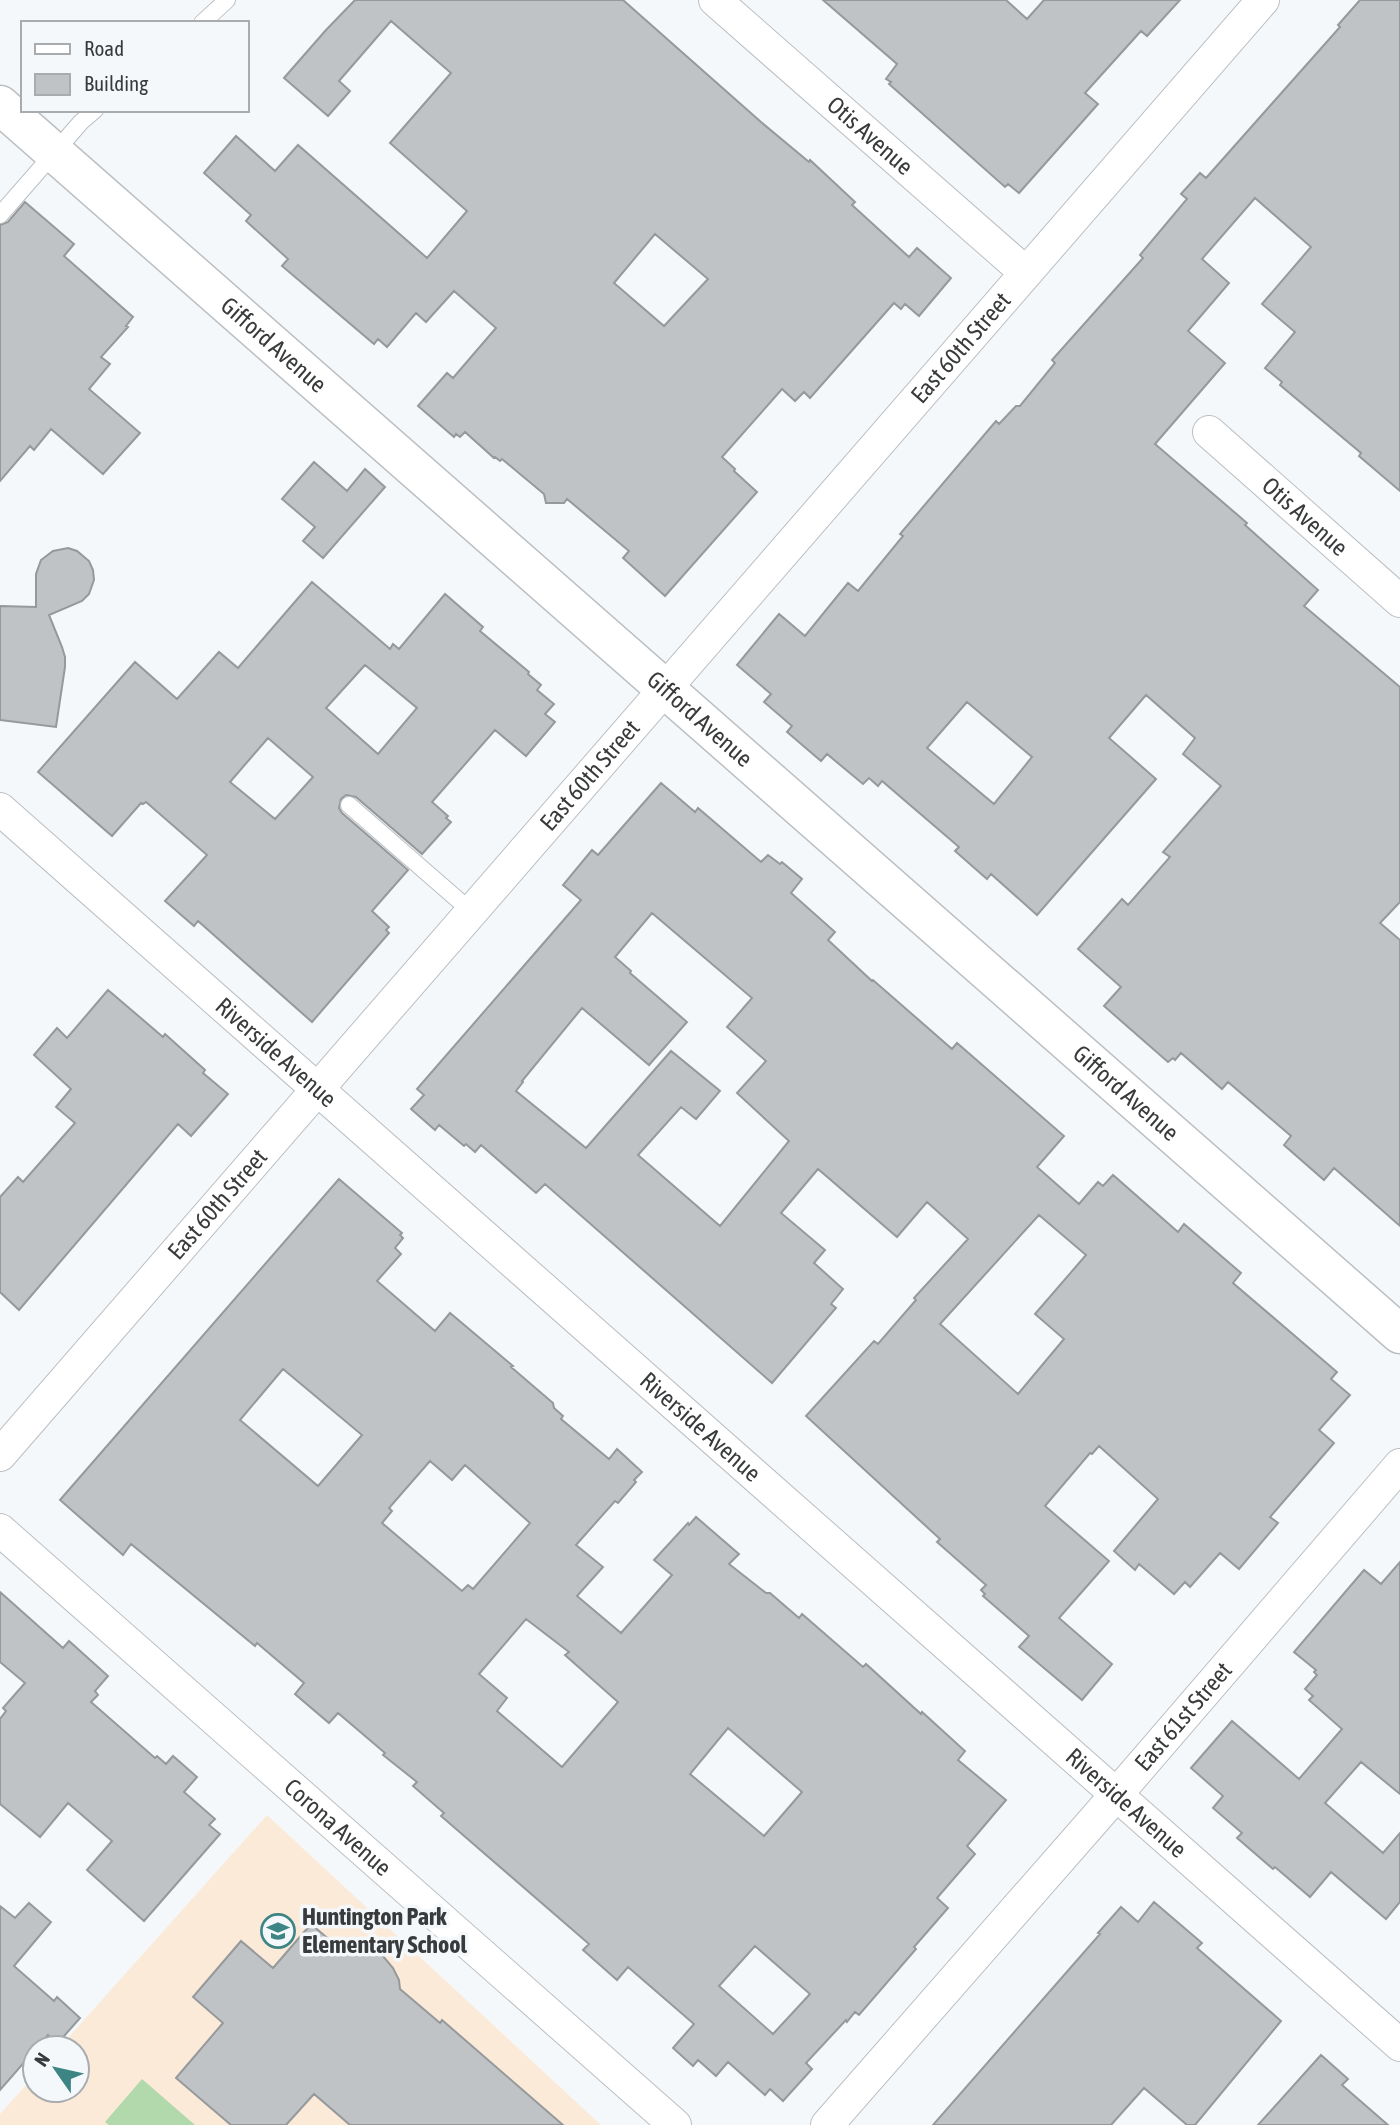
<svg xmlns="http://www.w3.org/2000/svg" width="1400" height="2125" viewBox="0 0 1400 2125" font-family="'Asap Condensed',sans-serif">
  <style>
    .education { fill: #fcead9 }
    .green { fill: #b2d9ac }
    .building { fill: #c0c3c6; stroke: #95999b; stroke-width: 2; fill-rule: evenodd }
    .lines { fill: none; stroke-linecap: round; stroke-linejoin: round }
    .service-casing { stroke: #bcbfc2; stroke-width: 18 }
    .minor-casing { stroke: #bcbfc2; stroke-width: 34 }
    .tertiary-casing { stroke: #bcbfc2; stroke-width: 41 }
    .service { stroke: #fff; stroke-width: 16 }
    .minor { stroke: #fff; stroke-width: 32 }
    .tertiary { stroke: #fff; stroke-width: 38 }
    .labels { text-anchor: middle; stroke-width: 7; stroke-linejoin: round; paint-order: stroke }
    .street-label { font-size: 24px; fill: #383a3b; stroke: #f4f8fb }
    .poi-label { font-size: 24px; font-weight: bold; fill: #383a3b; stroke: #f4f8fb; text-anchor: start }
  </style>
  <rect width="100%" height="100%" fill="#f4f8fb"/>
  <!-- education -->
  <path class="education" d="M267 1815 601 2125H0V2114L35 2075V2090H77V2048H59Z"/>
  <!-- green -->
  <path class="green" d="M142 2079 195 2125H109L105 2122Z"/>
  <!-- building -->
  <path class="building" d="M355 0H623L761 122 809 162 810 160 855 202 852 205 909 257 917 248 951 278 919 316 905 304 901 309 894 303 810 398 804 392 795 401 782 389 722 457 735 469 734 471 757 492 665 596 623 558 629 551 567 499 564 503H546L544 494 502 459 500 461 495 457 494 458 465 432 460 437 456 434 454 437 418 406 447 373 453 378 496 328 454 291 426 322 416 313 387 347 378 339 374 344 282 266 288 259 246 221 251 215 204 173 236 136 275 171 298 145 427 258 467 211 390 143 451 73 391 21 339 81 350 91 328 116 284 78 326 30ZM655 234 708 279 664 326 614 283Z
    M823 0H1006L1027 19 1044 0H1180L1147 36 1141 31 1085 93 1098 104 1019 193 1008 184 1005 187 889 84 891 82 886 79 897 64Z
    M1360 0H1400V491L1359 456 1361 453 1280 385 1282 382 1265 368 1295 332 1262 304 1311 247 1255 198 1202 259 1229 283 1188 331 1225 363 1155 444 1247 523 1245 525 1318 590 1304 606 1400 687V902L1380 923 1400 940V1226L1334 1168 1324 1180 1284 1145 1291 1136 1228 1082 1222 1089 1181 1053 1175 1060 1173 1058 1168 1062 1104 1006 1121 987 1078 949 1122 899 1128 905 1170 857 1163 852 1221 786 1183 754 1195 738 1146 695 1109 738 1156 779 1037 915 991 874 987 879 955 851 959 847 882 781 878 786 869 778 863 784 827 754 821 761 787 732 792 726 764 702 771 694 737 665 779 614 805 636 848 583 858 591 903 536 900 534 996 421 999 424 1016 406H1020L1055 363 1052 360 1143 258 1140 255 1187 199 1181 194 1200 173 1206 178 1340 27 1338 25ZM967 702 1032 757 994 804 927 748Z
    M25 202 74 244 64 256 133 317 126 326 128 327 101 357 110 364 89 389 140 433 103 474 51 429 34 450 30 446 0 481V225L8 222Z
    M314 462 347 491 365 469 385 487 323 558 303 541 315 527 282 499Z
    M68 548 77 551 89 561 93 570 94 580 89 594 82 601 49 615 62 647 65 657V667L56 727 0 720V606L36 607V574L41 560 53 551Z
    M312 582 390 649 393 644 399 649 445 594 483 627 480 631 529 672 528 674 541 685 537 690 554 704 545 714 555 722 526 756 495 730 432 802 448 816 446 818 451 822 422 854 356 797 346 795 341 799 339 808 342 813 408 870 372 911 389 927 386 930 389 933 312 1022 198 921 194 926 165 901 207 855 146 802 143 804 141 803 112 836 38 772 135 662 177 699 219 652 238 668ZM365 665 417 708 378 754 326 708ZM268 738 313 777 275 819 230 782Z
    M661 783 695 812 698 808 761 862 768 855 780 864 782 862 802 879 791 893 835 932 828 940 872 981 873 980 952 1049 957 1043 1064 1136 1037 1167 1079 1204 1098 1182 1103 1186 1113 1175 1178 1232 1184 1224 1241 1273 1233 1283 1337 1372 1331 1379 1350 1395 1319 1430 1334 1443 1270 1517 1278 1523 1239 1569 1220 1553 1190 1587 1185 1582 1174 1594 1139 1564 1135 1570 1114 1551 1158 1499 1099 1446 1092 1454 1090 1453 1045 1506 1109 1561 1059 1618 1112 1664 1082 1700 1019 1647 1029 1636 983 1596 985 1594 981 1590 986 1585 937 1542 940 1539 806 1416 874 1341 878 1344 916 1300 914 1298 968 1239 927 1202 897 1237 818 1169 781 1213 825 1250 814 1263 843 1289 831 1304 836 1308 772 1383 545 1184 536 1193 481 1145 475 1152 466 1144 464 1146 439 1125 435 1130 411 1109 424 1095 417 1089 581 900 563 885 592 850 598 855ZM652 913 752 998 727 1027 766 1061 737 1093 789 1141 720 1226 638 1155 681 1107 696 1119 720 1091 671 1051 586 1148 516 1091 523 1082 522 1081 582 1008 649 1065 687 1022 630 973 631 971 615 957ZM1039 1215 1086 1255 1035 1314 1064 1339 1018 1394 940 1324Z
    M108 990 163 1037 165 1034 205 1070 203 1073 228 1094 191 1136 178 1124 19 1310 0 1292V1197L18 1177 23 1182 75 1123 56 1107 71 1089 34 1055 57 1028 67 1038Z
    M339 1179 402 1233 400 1235 403 1238 395 1248 401 1254 377 1281 435 1331 450 1313 513 1366 511 1367 553 1403 554 1408 563 1416 561 1419 609 1459 617 1449 642 1472 634 1480 636 1482 618 1503 615 1501 576 1545 603 1567 577 1596 621 1633 672 1575 654 1560 688 1523 689 1525 696 1517 739 1554 729 1564 766 1593H770L799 1618 802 1614 863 1667 866 1664 921 1714 922 1712 965 1751 958 1760 1006 1800 967 1846 975 1854 937 1898 948 1908 914 1947 916 1949 859 2015 855 2012 847 2022 846 2020 806 2063 812 2069 783 2101 770 2089 765 2095 728 2062 716 2076 698 2060 693 2066 673 2048 694 2024 628 1967 617 1980 583 1950 589 1944 441 1816 444 1813 413 1786 417 1782 383 1755 385 1753 338 1713 329 1723 295 1694 304 1683 257 1643 255 1646 131 1544 123 1555 60 1500ZM283 1369 362 1435 318 1486 240 1420ZM430 1461 452 1480 465 1465 530 1523 473 1589 468 1585 462 1591 382 1523 392 1511 389 1508ZM526 1619 569 1652 565 1655 618 1702 562 1767 497 1711 507 1698 479 1674ZM728 1728 802 1792 764 1836 690 1774ZM755 1946 810 1994 773 2034 719 1986Z
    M1400 1562V1794L1361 1762 1325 1803 1383 1853 1400 1833V1902L1386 1919 1331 1872 1310 1897 1275 1867 1273 1869 1237 1838 1242 1833 1213 1808 1223 1796 1191 1768 1232 1721 1299 1779 1342 1729 1309 1700 1313 1696 1305 1689 1317 1675 1314 1672 1316 1670 1294 1652 1364 1570 1381 1584Z
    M0 1592 63 1648 69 1641 108 1676 95 1691 98 1695 91 1702 155 1758 157 1756 166 1764 173 1756 197 1777 184 1792 215 1819 209 1825 220 1834 144 1921 87 1870 112 1841 68 1803 40 1837 0 1804V1719L6 1711 3 1708 25 1683 0 1662Z
    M1154 1902 1202 1943 1197 1948 1281 2021 1195 2125H1187L1144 2088 1111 2125H933L1100 1934 1098 1933 1121 1907 1138 1922Z
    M29 1903 51 1922 14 1966 54 2001 57 1997 80 2018 57 2044 48 2035 0 2090V1906L15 1918Z
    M311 1924 339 1948 346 1941 367 1947 383 1956 393 1968 399 1980 400 1989 440 2023 442 2020 563 2125H350L314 2094 286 2125H231L176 2078 223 2023 193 1997 241 1941 273 1968Z
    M1321 2055 1348 2079 1342 2085 1388 2125H1258Z"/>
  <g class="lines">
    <!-- service casing -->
    <g class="service-casing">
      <path id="service" d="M202 23 227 0
        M0 215 81 122 95 110
        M349 805 472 912"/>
    </g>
    <!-- minor casing -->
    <g class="minor-casing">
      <g id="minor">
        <path id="s1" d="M715 0 1026 273"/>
        <path id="s2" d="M1209 432 1400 601"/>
        <path id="s3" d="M0 809 1400 2045"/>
        <path id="s4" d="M0 1455 1263 0"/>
        <path id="s5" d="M0 1530 675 2125"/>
        <path id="s6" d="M827 2125 1116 1795 1400 1465"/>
      </g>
    </g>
    <!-- tertiary casing -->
    <g class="tertiary-casing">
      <g id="tertiary">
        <path id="s7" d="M0 105 1400 1334"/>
      </g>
    </g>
    <!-- service -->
    <use href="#service" class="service"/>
    <!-- minor -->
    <use href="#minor" class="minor"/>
    <!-- tertiary -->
    <use href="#tertiary" class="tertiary"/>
  </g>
  <!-- icons -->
  <defs>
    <g id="school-ring" transform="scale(1.75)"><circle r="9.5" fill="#f4f8fb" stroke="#3d8584" stroke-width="1.5"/><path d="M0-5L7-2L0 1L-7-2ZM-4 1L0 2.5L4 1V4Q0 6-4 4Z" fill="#3d8584"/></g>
  </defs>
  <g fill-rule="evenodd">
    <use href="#school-ring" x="278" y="1931"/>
  </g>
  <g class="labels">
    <!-- street labels -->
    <g class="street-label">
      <text dy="8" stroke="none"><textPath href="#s1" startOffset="206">Otis Avenue</textPath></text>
      <text dy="8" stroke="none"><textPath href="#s7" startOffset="364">Gifford Avenue</textPath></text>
      <text dy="8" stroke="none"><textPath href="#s4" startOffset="1466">East 60th Street</textPath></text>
      <text dy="8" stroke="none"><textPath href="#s2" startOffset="128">Otis Avenue</textPath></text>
      <text dy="8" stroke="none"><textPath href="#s7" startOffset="931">Gifford Avenue</textPath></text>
      <text dy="8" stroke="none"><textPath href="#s4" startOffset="900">East 60th Street</textPath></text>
      <text dy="8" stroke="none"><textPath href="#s3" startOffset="368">Riverside Avenue</textPath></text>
      <text dy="8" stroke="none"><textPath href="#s7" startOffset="1498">Gifford Avenue</textPath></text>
      <text dy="8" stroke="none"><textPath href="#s4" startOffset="332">East 60th Street</textPath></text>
      <text dy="8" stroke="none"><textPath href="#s3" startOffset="934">Riverside Avenue</textPath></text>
      <text dy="8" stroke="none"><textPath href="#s6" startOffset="542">East 61st Street</textPath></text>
      <text dy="8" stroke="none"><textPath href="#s3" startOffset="1502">Riverside Avenue</textPath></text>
      <text dy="8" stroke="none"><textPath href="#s5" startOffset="450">Corona Avenue</textPath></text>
    </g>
    <!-- poi labels -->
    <g class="poi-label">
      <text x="302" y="1925">Huntington Park<tspan x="302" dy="28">Elementary School</tspan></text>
    </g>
  </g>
  <!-- legend -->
  <rect x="21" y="21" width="228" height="91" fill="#f4f8fb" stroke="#a9acae" stroke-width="2"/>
  <rect x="35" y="44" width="35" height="10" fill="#ffffff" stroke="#a9acae" stroke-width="2"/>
  <text x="84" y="56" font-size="21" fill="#383a3b">Road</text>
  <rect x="35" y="74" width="35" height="21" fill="#c0c3c6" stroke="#a9acae" stroke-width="2"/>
  <text x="84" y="91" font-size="21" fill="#383a3b">Building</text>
  <!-- north arrow -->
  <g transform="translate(56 2069) rotate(304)"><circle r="33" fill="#f4f8fb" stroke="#a9acae" stroke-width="2"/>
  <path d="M0-5L12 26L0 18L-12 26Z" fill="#3d8584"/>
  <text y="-10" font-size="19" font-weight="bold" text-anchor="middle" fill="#383a3b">N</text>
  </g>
</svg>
